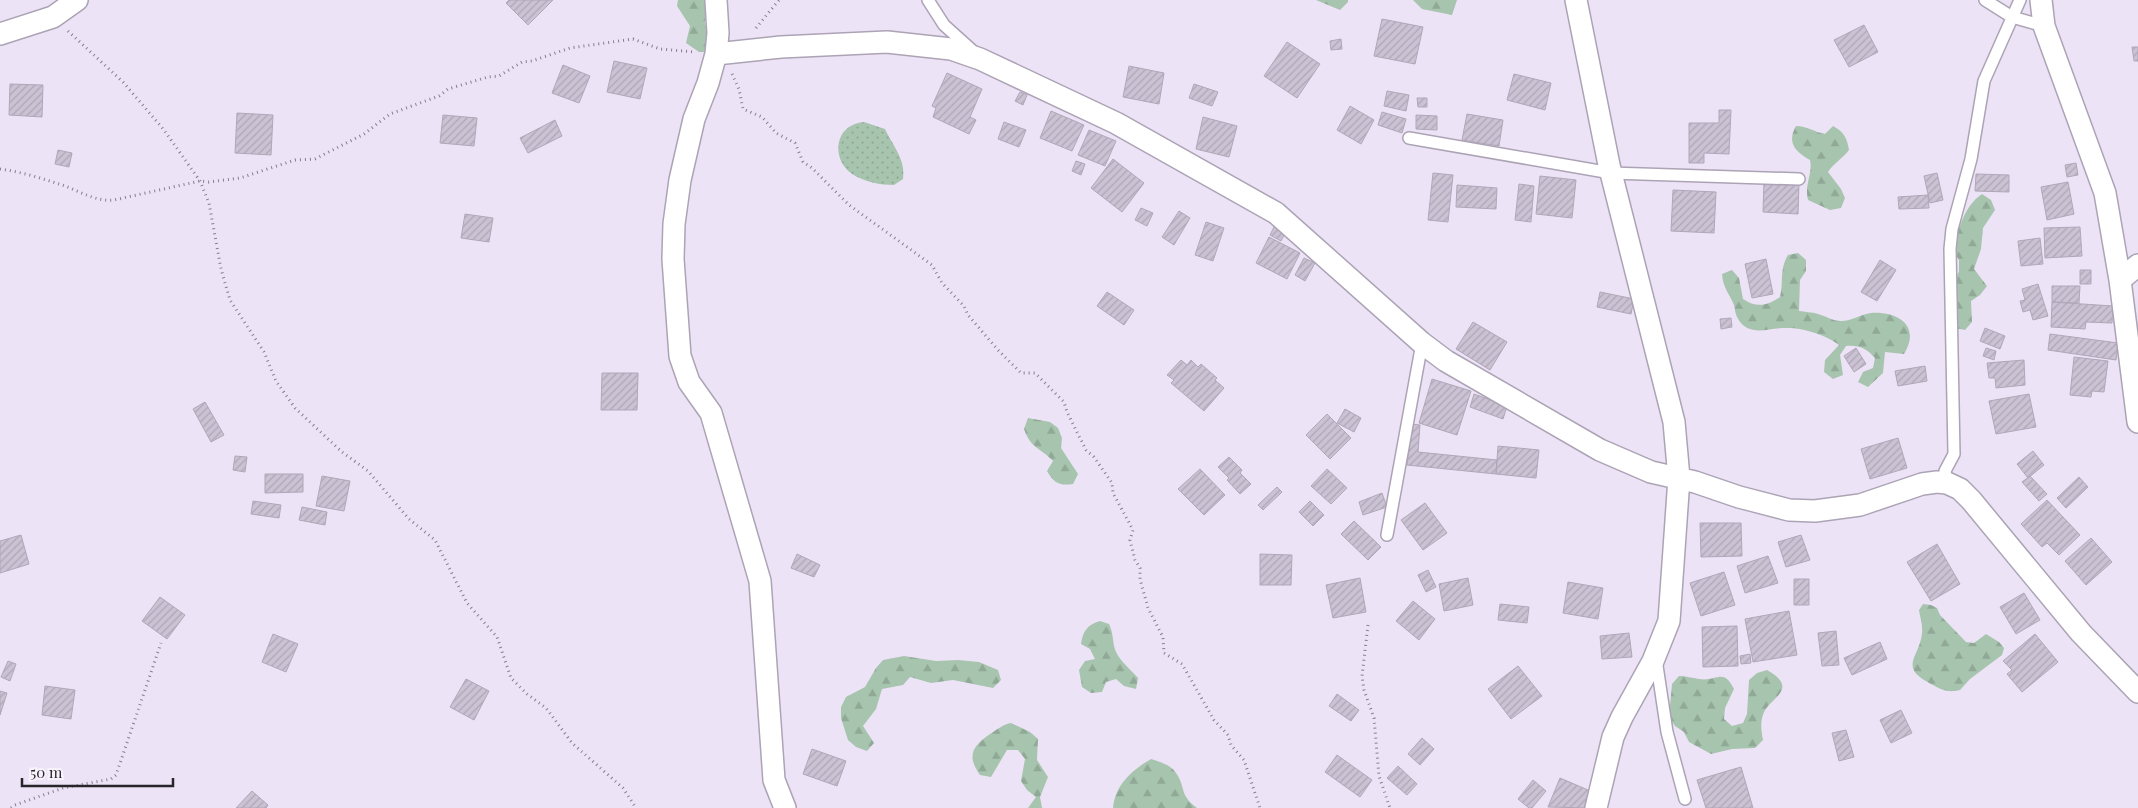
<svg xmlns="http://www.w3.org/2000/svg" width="2138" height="808" viewBox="0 0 2138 808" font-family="'Playfair Display',serif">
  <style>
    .grass { fill: url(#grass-dots) }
    .forest { fill: url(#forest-firs) }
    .building { fill: url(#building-hatch); stroke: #b0a7b9 }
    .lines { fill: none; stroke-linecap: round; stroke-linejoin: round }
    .lane-casing { stroke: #aca3b5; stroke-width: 14 }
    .street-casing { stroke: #aca3b5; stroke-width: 24 }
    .path { stroke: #867f8c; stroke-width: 3; stroke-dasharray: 1 4; stroke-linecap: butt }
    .lane { stroke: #fff; stroke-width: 11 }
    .street { stroke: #fff; stroke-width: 21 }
  </style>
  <defs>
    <pattern id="grass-dots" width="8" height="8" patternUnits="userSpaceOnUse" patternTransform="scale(1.25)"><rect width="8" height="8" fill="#a7c4ae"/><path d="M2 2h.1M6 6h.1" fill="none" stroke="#90a896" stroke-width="1.8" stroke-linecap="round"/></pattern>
    <pattern id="forest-firs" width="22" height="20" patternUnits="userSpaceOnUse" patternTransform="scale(1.25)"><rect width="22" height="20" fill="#a7c4ae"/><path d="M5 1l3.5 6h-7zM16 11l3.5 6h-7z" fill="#90a896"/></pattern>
    <pattern id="building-hatch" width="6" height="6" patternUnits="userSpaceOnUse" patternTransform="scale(1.25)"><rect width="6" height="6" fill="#cbc2d4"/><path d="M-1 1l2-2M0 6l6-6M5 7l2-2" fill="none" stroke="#aea7b6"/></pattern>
  </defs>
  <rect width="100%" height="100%" fill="#ede3f6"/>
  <!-- grass -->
  <path class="grass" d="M864 122 885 129C893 146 906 160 903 179L894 185C881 185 864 182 852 174 830 158 835 124 864 122Z"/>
  <!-- forest -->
  <path class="forest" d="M678 0H709C710 13 698 22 711 32L707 52H699L686 43 690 26 677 6Z
    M1316 0H1348V2L1340 10Z
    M1413 0H1457L1452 15 1422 9Z
    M1796 126C1807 126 1814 132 1825 134L1833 126C1844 132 1847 138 1849 150 1842 159 1834 163 1828 172L1841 189 1845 198 1841 208 1830 210 1808 200C1804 185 1813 174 1810 160 1794 151 1787 142 1796 126Z
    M1982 194 1991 200 1995 210 1983 228 1981 249 1974 269 1987 286 1980 295 1971 301 1972 322 1965 330 1955 328V281L1959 271V260L1953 251C1958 230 1964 206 1982 194Z
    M1798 253 1806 260V271L1800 280 1799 311C1805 312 1812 312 1818 314 1826 316 1832 321 1841 321 1852 321 1861 314 1871 313 1899 311 1921 327 1904 354L1885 352 1883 373 1868 387 1858 382 1863 372 1873 368 1875 358C1866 348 1859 345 1846 346L1840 355 1843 375 1833 379 1824 372 1825 360 1839 345C1827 335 1801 327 1785 328 1767 328 1748 338 1737 317 1735 313 1735 309 1734 305 1729 293 1723 288 1722 274L1732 270 1739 278 1743 299C1756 308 1767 306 1780 297 1784 282 1779 270 1788 255Z
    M1028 418 1050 422 1058 428 1062 438 1061 448 1078 474 1073 484C1059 486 1054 483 1047 471L1053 461C1040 447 1031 449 1024 429Z
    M1923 604 1931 605 1937 608 1940 615 1966 642 1974 643 1986 634 1999 642 2004 648 2002 655 1970 679 1960 690C1948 693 1942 690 1931 684 1897 667 1920 657 1922 633 1923 625 1920 617 1919 610Z
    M1100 621 1109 624C1114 634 1112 643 1116 652 1121 662 1131 670 1138 678L1136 689 1124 686 1116 679 1106 682 1102 692 1091 693 1082 687 1079 670 1085 661 1095 659 1090 649 1081 644C1083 631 1087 625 1100 621Z
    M904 656 936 661 958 660 979 662 998 670 1001 680 993 688 953 680 931 683 910 677 903 685 882 689 876 709 863 726 874 743 867 751 856 747 848 740 841 718V707L846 697 865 687 876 668 883 660Z
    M1767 670C1800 689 1771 697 1764 712 1760 721 1761 730 1763 740L1755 748 1732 749 1711 754 1689 742 1684 732 1675 726 1669 717 1672 684 1679 676C1686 676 1692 678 1699 679 1717 682 1723 667 1734 689L1725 708 1724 719 1732 726 1743 723 1747 714 1749 680 1757 673Z
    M1011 723 1030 732 1038 739 1037 760 1048 777 1040 797 1042 808H1028L1036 797 1027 790 1021 781 1025 759 1018 750H1007L991 777 980 775C966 755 973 746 990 734 998 729 1002 725 1011 723Z
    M1151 759C1160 762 1171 765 1176 773 1186 787 1179 795 1197 808H1113C1115 785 1132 770 1151 759Z"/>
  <!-- building -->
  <path class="building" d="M509 0H553L528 25 506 3Z
    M1382 19 1423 27 1415 64 1374 56Z
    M1864 25 1878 52 1849 67 1834 40Z
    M1341 39 1342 49 1331 50 1330 41Z
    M1287 42 1320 64 1297 98 1264 76Z
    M2132 47H2138V61H2134Z
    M614 61 647 68 640 99 607 92Z
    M563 65 590 76 579 103 552 93Z
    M1129 66 1164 73 1159 104 1123 97Z
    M947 73 982 89 970 117 976 120 969 134 933 117 936 108 932 106Z
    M1514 74 1551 83 1545 110 1507 100Z
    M10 84 43 85 42 117 9 115Z
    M1194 84 1218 92 1212 106 1189 98Z
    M1387 91 1409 95 1406 111 1384 106Z
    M1020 92 1027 95 1023 105 1015 101Z
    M1417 98H1427V107H1418Z
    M1350 106 1374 120 1361 144 1337 130Z
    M1719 110H1731L1729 154 1704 153V163H1689V123H1719Z
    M1051 111 1084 125 1072 151 1040 138Z
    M1382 112 1406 119 1402 133 1378 125Z
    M237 113 273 115 271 155 235 153Z
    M1467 114 1503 120 1499 146 1462 140Z
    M443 115 477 118 474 146 440 143Z
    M1416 115 1437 116V130L1416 129Z
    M1203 117 1237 126 1229 157 1196 149Z
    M555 120 562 136 528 153 520 138Z
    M1004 122 1026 130 1019 147 998 139Z
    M1089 130 1116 141 1105 166 1078 155Z
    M58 150 72 153 69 167 55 164Z
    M1113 159 1144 183 1122 212 1091 188Z
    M1076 161 1085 164 1081 175 1072 171Z
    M2076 163 2078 175 2067 177 2065 165Z
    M1433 173 1453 175 1448 222 1428 220Z
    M1937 173 1943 200 1930 203 1924 176Z
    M1976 174 2009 175V192L1975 191Z
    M1540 176 1576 180 1572 218 1536 214Z
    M1764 182 1799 183 1798 214 1763 212Z
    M2068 182 2074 214 2047 220 2041 187Z
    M1519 184 1534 186 1531 222 1515 220Z
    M1457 185 1497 188 1496 209 1456 207Z
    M1673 190 1716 192 1714 233 1671 231Z
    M1928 195 1929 208 1899 209 1898 197Z
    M1141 208 1153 213 1147 226 1135 220Z
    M1179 211 1190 218 1174 245 1162 237Z
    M465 214 493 218 489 242 461 238Z
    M1206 222 1224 228 1213 261 1195 255Z
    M1276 223 1287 229 1281 241 1270 235Z
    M2080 227 2082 256 2045 258 2044 228Z
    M1269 237 1300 253 1287 279 1256 263Z
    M2040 238 2043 264 2021 266 2018 241Z
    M1304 258 1315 263 1305 281 1295 275Z
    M1766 259 1773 294 1752 298 1745 264Z
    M1880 260 1896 270 1877 301 1861 292Z
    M2080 270H2091V284H2080Z
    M2038 284 2048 316 2033 320 2030 310 2023 312 2020 301 2025 300 2022 289Z
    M2052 286H2080L2079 303 2052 302Z
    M1107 292 1134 310 1124 325 1097 306Z
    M1600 292 1634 299 1631 314 1597 307Z
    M2052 302 2113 306 2112 323 2086 322 2085 329 2051 327Z
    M1731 318 1732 327 1721 329 1720 319Z
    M1473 322 1507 342 1490 370 1456 349Z
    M1985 328 2005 336 2000 349 1980 341Z
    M2050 334 2118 343 2116 360 2048 350Z
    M1856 348 1866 364 1854 372 1844 356Z
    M1986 348 1996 351 1994 360 1983 356Z
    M2074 357 2108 361 2104 392 2092 391 2091 397 2070 395Z
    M1181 360 1187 365 1191 360 1198 367 1201 364 1217 378 1215 380 1224 388 1204 411 1171 383 1174 380 1167 375Z
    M2024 360 2025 385 1996 388 1995 378H1989L1987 363Z
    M1925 366 1927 381 1898 386 1895 371Z
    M602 373H638L637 410H601Z
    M1432 379 1471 391 1457 435 1419 423Z
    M1474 394 1507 406 1503 419 1470 407Z
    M2029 394 2036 427 1996 434 1989 401Z
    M205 402 224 435 211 442 193 409Z
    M1345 409 1361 418 1354 432 1337 423Z
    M1327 414 1351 438 1330 459 1306 435Z
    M1411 424 1420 425 1418 452 1497 460 1496 474 1407 465Z
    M1898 438 1907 468 1870 479 1861 449Z
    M1498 446 1539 450 1536 478 1496 474Z
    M2033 451 2044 465 2028 478 2017 464Z
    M235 456 247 457 245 472 233 470Z
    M1229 457 1242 470 1240 473 1251 484 1240 494 1227 480 1229 478 1218 467Z
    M1200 469 1225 495 1204 515 1178 489Z
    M1327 469 1347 488 1331 504 1311 486Z
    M265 474H303V492L265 493Z
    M322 476 350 481 344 511 316 506Z
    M2030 476 2047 494 2039 501 2022 482Z
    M2079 477 2088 487 2066 508 2057 498Z
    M1277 487 1282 492 1263 510 1258 505Z
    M1382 493 1387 507 1363 515 1359 502Z
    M2047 500 2080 535 2059 555 2047 543 2042 547 2021 524Z
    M253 501 281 505 279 518 251 514Z
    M1310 501 1324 515 1313 526 1299 512Z
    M1425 503 1447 533 1423 550 1401 520Z
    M302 507 327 512 325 525 299 520Z
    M1354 521 1381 547 1368 560 1341 534Z
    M1700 523H1741L1742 556 1701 557Z
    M21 535 29 564 0 573V541Z
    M1801 535 1810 560 1786 567 1778 542Z
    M2091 538 2112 562 2086 585 2065 561Z
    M1937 544 1960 584 1931 601 1907 562Z
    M797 554 820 565 814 577 791 568Z
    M1260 554 1292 555 1291 585H1260Z
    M1768 556 1778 583 1745 593 1737 566Z
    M1428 570 1436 587 1426 592 1418 575Z
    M1724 572 1735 605 1701 616 1690 583Z
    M1360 578 1366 612 1333 618 1326 585Z
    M1468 578 1473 605 1444 611 1439 584Z
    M1794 579H1809V605H1794Z
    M1568 582 1603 588 1598 619 1563 613Z
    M2024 593 2040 620 2016 634 2000 607Z
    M160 597 185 615 167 639 142 621Z
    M1413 601 1435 619 1419 640 1396 621Z
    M1500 604 1529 607 1527 623 1498 620Z
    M1789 611 1797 655 1753 662 1745 619Z
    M1737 626 1738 666 1703 667 1702 627Z
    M1836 631 1839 665 1822 666 1818 633Z
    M1629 633 1632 657 1602 659 1600 636Z
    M273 634 298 644 286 672 262 662Z
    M2035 634 2058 662 2022 692 2007 674 2012 670 2003 661Z
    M1880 642 1887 659 1852 675 1844 658Z
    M1750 654 1751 663 1741 664 1740 656Z
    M8 661 16 664 10 681 1 677Z
    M1518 666 1542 696 1511 719 1488 689Z
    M466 679 489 691 474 720 450 707Z
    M45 686 75 690 71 719 42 715Z
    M0 691 7 693 0 715Z
    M1337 694 1359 710 1351 721 1329 706Z
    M1901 710 1912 733 1891 743 1880 720Z
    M1846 730 1854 757 1839 761 1832 733Z
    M1422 738 1434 749 1420 765 1408 754Z
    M812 749 846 761 837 786 803 774Z
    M1337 755 1372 780 1360 797 1325 772Z
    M1398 766 1417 784 1407 795 1387 778Z
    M1741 767 1753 808H1706L1697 780Z
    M1560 778 1595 793 1588 808 1548 807Z
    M1533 780 1546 791 1532 808H1529L1518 799Z
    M252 791 268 805 266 808H236Z"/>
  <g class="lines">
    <!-- lane casing -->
    <g class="lane-casing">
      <path id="lane" d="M928 0 944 25 974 52
        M1985 0 2012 17 2044 26
        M1409 138 1611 173 1799 179
        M1947 483 1945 471 1954 454 1950 249 1952 229 1971 159 1984 81 2020 0
        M1387 535 1422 343
        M1656 659 1667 732 1685 799"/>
    </g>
    <!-- street casing -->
    <g class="street-casing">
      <path id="street" d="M716 0 718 33 716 54 708 83 694 119 680 180 674 224 673 259 680 356 689 382 711 413 760 581 774 780 785 808
        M1576 0 1609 165 1674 422 1679 478 1669 621 1653 661 1622 717 1613 737 1596 808
        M2041 0 2044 26 2105 193 2120 280 2138 422
        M0 34 53 17 77 0
        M716 54 781 47 887 42 951 49 980 59 1116 123 1276 213 1422 343 1446 361 1600 450 1651 472 1695 482 1739 497 1789 510 1815 511 1860 505 1922 484 1937 482 1947 483 1960 489 1971 500 2081 633 2138 692
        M2120 280 2138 265"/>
    </g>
    <!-- path -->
    <path class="path" d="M756 28 779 0
      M68 31 123 82 164 130 200 181 209 203 221 269 230 300 264 352 276 381 295 408 342 452 368 471 409 519 435 540 467 603 497 637 511 678 527 694 546 708 572 743 623 788 636 808
      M732 74 739 89 743 109 762 117 776 133 795 143 803 162 812 168 849 205 932 265 942 283 964 306 968 315 998 350 1021 373H1035L1064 402 1067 412 1086 450 1094 457 1112 483 1113 493 1133 530 1130 540 1135 560 1140 568V579L1148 608 1163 637 1164 653 1182 664 1214 720 1228 735 1231 745 1244 760 1260 808
      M0 169C22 172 44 179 65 186 81 192 97 202 114 200L200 181 209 182 240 178 295 160 315 159 364 134 390 114 439 96 448 89 488 77 499 76 522 62 532 61 570 48 633 39 660 49 695 52
      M1368 625 1362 676 1364 690 1374 718 1379 776 1390 808
      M11 808 15 805 63 788 111 779 116 775 161 643"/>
    <!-- lane -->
    <use href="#lane" class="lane"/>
    <!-- street -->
    <use href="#street" class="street"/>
  </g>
  <!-- scale -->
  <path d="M22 778v8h151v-8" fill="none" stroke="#28242b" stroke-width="2.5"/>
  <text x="30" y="778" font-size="15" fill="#28242b" stroke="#f8f2fd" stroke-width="4" paint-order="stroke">50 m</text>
</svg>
